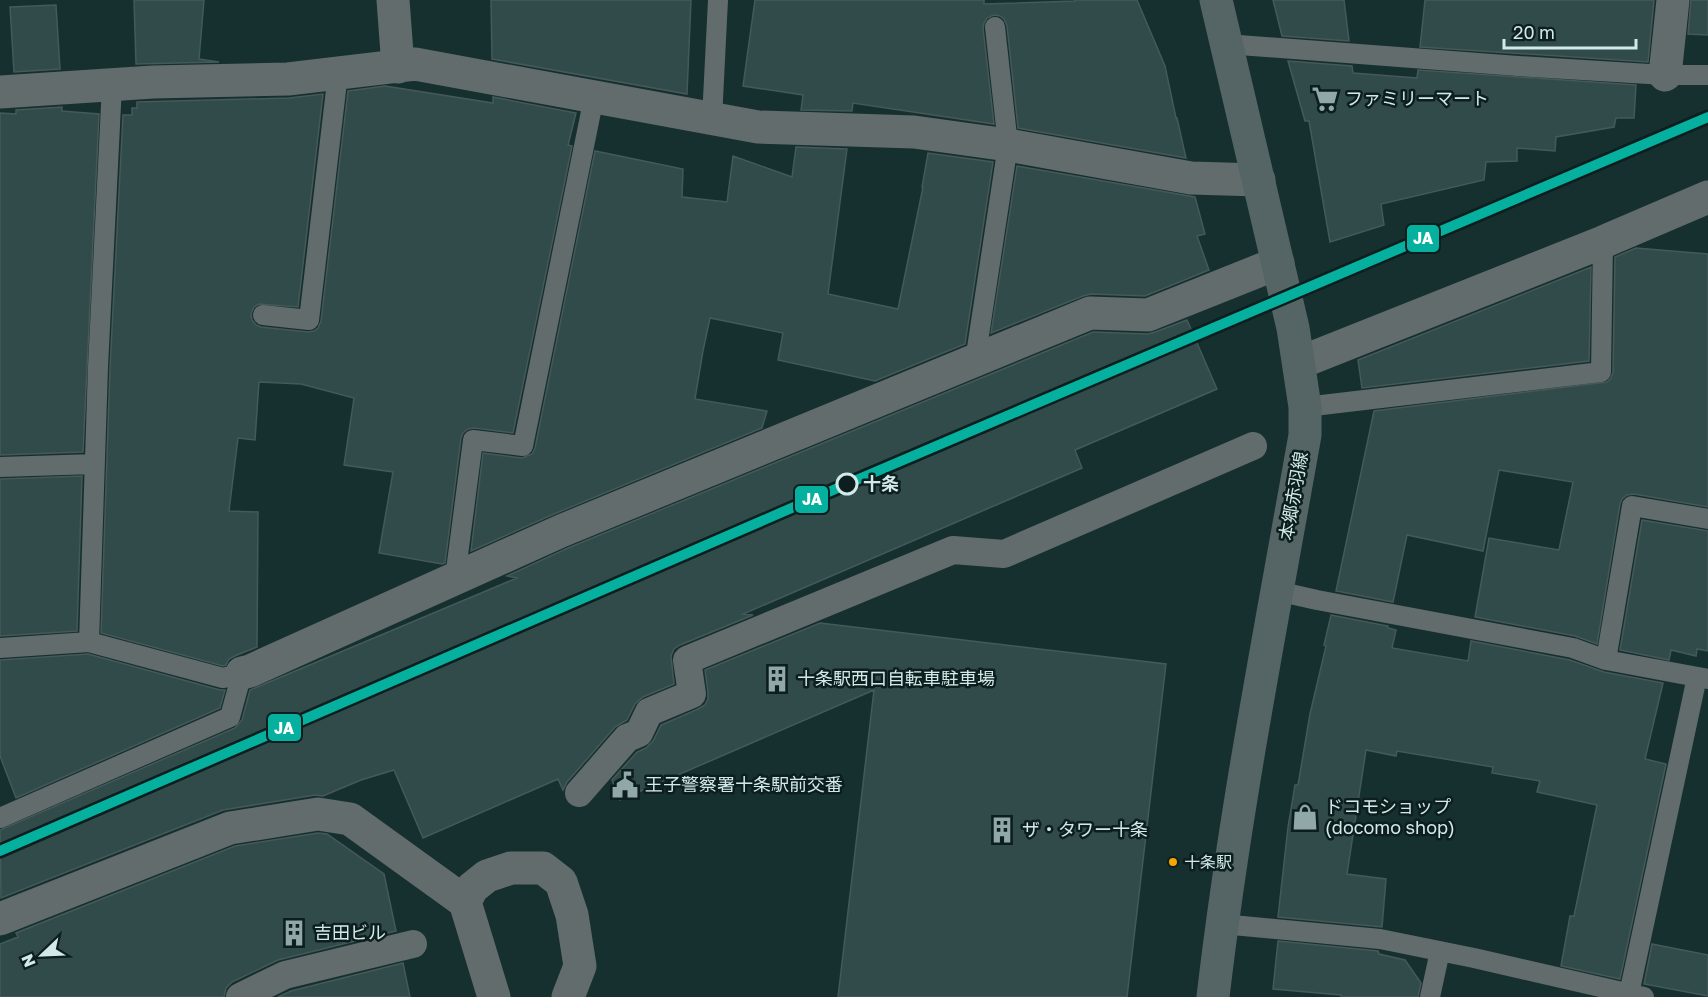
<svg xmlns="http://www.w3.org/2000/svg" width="1708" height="997" viewBox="0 0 1708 997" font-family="'Golos Text','Noto Sans JP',sans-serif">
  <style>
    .building { fill: #314b4b; stroke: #455959; stroke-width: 1.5 }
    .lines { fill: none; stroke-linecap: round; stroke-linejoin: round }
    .service { stroke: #626c6c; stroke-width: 20 }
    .pedestrian { stroke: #626c6c; stroke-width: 28 }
    .minor { stroke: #626c6c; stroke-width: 33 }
    .secondary { stroke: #556464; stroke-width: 33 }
    .rail-1-casing { stroke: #0c1e1e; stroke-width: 15 }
    .rail-1 { stroke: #06b09e; stroke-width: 10 }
    .stop-dot { fill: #0c1e1e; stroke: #d2e9e9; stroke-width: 3 }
    .bus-dot { fill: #f7a600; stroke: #0c1e1e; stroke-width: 2 }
    .labels { text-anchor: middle; stroke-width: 5; stroke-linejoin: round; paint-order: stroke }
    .bus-label { font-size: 16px; fill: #d2e9e9; stroke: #0c1e1e; text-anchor: start }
    .poi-label { font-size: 18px; fill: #d2e9e9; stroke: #0c1e1e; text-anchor: start }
    .stop-label { font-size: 18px; font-weight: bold; fill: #d2e9e9; stroke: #0c1e1e; text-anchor: start }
    .street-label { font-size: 18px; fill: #d2e9e9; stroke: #0c1e1e }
    .line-badge { stroke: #0c1e1e; stroke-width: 2 }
    .badge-label { font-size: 16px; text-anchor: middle; font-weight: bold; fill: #fff }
  </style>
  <rect width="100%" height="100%" fill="#163030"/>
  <!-- building -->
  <path class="building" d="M134 0H204L199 59 219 62 136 64Z
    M491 0H691L687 94 492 59Z
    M755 0H984V4L1075 1V0H1137L1165 66 1176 118H1177L1186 158 1018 128 1007 26 1004 19 1000 16 994 15 987 18 984 23 983 28 994 124 853 103 852 111 801 110 803 95 743 86Z
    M1273 0H1344L1349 41 1282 36Z
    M1425 0H1654L1648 62 1420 47Z
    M1691 0H1708V35L1688 34Z
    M56 5 60 69 14 72 10 7Z
    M1288 61 1352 66 1353 73 1417 78 1418 70 1636 85 1634 118H1616L1614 127 1556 137 1555 151 1517 148V161L1486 162 1484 180 1381 204 1384 225 1330 242 1309 121H1305Z
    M385 86 493 103V97L576 113 568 145 572 146 513 433 474 428 468 429 463 433 461 438 445 563 442 564 379 553 393 472 344 465 354 398 301 384 259 382 255 440 238 438 229 511 258 512 257 647 237 655 229 659 226 665 223 666 101 633 110 368 123 115H132V108H137V102L289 98 323 94 298 307 259 304 254 307 251 314 252 320 256 325 261 327 308 332 314 331 318 328 321 321 348 91Z
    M62 107V111L99 114 83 452 0 455V113L16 114V110Z
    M796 147 847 149 828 294 898 309 923 187H922L928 153 993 162 965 344 875 381 778 360 783 333 710 318 703 351 695 399 767 411 762 428 554 514 471 551 483 453 522 458 532 454 535 448 595 151 683 169 682 197 727 202 733 156 792 177Z
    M1017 166 1195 197 1205 234 1197 236 1209 270 1145 296 1091 294 1083 296 991 333Z
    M1636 248 1708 254V507L1634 494 1627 495 1622 499 1620 504 1597 644 1575 636 1475 617 1489 538 1559 550 1573 482 1499 470 1483 551 1407 535 1393 602 1336 591 1374 411 1607 382 1611 378 1613 372 1615 257Z
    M1591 267 1589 361 1362 388 1358 360Z
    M1187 320 1217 389 1075 450 1082 468 743 614 753 615 680 645 674 649 671 656 674 684 643 697 635 704 627 720 615 727 567 782 563 790 558 779 423 838 394 770 361 780 323 796 315 795 223 810 1 898 0 830 235 728 242 720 250 690 517 578 507 576 568 548 1093 332 1148 334 1155 332Z
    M82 476 77 631 0 636V479Z
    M1642 520 1708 531V651L1697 649 1696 656 1671 650 1669 660 1620 650Z
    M1331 615 1388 626V628L1396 630 1392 648 1468 661 1471 641 1570 660 1604 672 1663 683 1645 759 1666 764 1620 979 1561 966 1570 916H1574L1597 805 1537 792 1540 781 1492 773 1493 767 1397 751 1396 756 1366 750 1347 874 1386 879 1382 927 1278 917 1288 827 1295 785H1298L1310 714 1326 646 1324 645Z
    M820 623 1166 664 1127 997H838L874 690 620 800 612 780 637 752 646 748 653 741 661 725 698 709 705 705 708 699V692L705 670Z
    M88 654 220 690H225L220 708 16 798 0 756V660Z
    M318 833 327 834 384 874 396 931 278 960 232 982 226 988 224 997H0V944L18 937 16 933 235 846Z
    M1278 941 1378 951 1379 954 1405 960 1421 983 1418 997H1341V995L1273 989Z
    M1652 944 1708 955V996L1644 984Z
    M403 963 410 997H278L291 991Z"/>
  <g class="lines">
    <!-- service -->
    <path class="service" d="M1226 44 1518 66 1665 75H1708
      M712 119 718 0
      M263 315 309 320 338 73
      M975 361 1008 145 995 27
      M1305 407 1601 372 1603 242
      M0 467 95 464
      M455 578 473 440 523 446 594 97
      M1277 591 1317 600 1573 648 1606 660 1708 679
      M89 642 98 367 112 85
      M0 648 89 642 223 678 242 673 230 717 0 818
      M1606 660 1632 506 1708 519
      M1222 924 1380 939 1474 958 1644 997
      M1629 994 1697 677
      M1430 997 1440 951"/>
    <!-- pedestrian -->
    <path class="pedestrian" d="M579 793 627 738 639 733 649 712 692 694 687 660 953 550 1004 554 1253 446
      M240 997 285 975 413 944"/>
    <!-- minor -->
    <path class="minor" d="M393 0 398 67
      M1665 75 1673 0
      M0 92 153 82 288 79 415 64 758 127 914 132 1008 145 1191 178 1259 180
      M1299 363 1603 242 1708 197
      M242 673 250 671 561 531 1090 313 1148 315 1278 263
      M0 919 230 828 318 814 350 819 465 902
      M494 997 465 902 472 888 487 876 511 868H543L561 882 572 915 580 966 568 997"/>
    <!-- secondary -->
    <path class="secondary" d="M1213 997C1235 808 1272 622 1305 435V407L1293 328 1216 0"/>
    <!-- rail-1 casing -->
    <g class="rail-1-casing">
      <path id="rail-1" d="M0 851 847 484 1708 117"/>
    </g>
    <!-- rail-1 -->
    <use href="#rail-1" class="rail-1"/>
  </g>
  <!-- icons -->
  <defs>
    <g id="supermarket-bare" transform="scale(2.07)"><path d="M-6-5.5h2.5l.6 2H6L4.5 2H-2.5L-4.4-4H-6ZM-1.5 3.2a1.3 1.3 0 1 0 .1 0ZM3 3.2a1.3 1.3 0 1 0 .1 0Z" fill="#90a8a8" stroke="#0c1e1e" stroke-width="2.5" paint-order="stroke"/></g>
    <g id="building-bare" transform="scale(2.07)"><path d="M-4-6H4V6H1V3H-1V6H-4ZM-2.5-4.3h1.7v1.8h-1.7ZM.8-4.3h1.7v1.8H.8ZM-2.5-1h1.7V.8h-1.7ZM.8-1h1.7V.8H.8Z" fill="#90a8a8" stroke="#0c1e1e" stroke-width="2.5" paint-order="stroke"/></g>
    <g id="civic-bare" transform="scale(2.07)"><path d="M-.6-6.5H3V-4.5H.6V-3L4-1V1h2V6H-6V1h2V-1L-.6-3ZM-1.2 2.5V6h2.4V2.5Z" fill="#90a8a8" stroke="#0c1e1e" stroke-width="2.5" paint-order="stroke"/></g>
    <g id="shop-bare" transform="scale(2.07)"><path d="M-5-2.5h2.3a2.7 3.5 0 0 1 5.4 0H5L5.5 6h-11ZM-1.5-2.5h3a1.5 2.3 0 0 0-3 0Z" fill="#90a8a8" stroke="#0c1e1e" stroke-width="2.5" paint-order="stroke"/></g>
  </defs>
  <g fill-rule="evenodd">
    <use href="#supermarket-bare" x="1325" y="99"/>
    <use href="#building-bare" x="777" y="679"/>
    <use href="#civic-bare" x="625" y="785"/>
    <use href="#shop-bare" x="1305" y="817"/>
    <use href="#building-bare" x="1002" y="830"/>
    <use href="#building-bare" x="294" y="933"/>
  </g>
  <!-- markers -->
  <circle class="stop-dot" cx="847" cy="484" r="10"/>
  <circle class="bus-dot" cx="1173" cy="862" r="5"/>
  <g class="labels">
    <!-- bus labels -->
    <g class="bus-label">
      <text x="1184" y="868">十条駅</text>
    </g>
    <!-- poi labels -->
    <g class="poi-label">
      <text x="1345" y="105">ファミリーマート</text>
      <text x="797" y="685">十条駅西口自転車駐車場</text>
      <text x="645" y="791">王子警察署十条駅前交番</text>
      <text x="1325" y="813">ドコモショップ<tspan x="1325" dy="21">(docomo shop)</tspan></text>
      <text x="1022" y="836">ザ・タワー十条</text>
      <text x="314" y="939">吉田ビル</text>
    </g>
    <!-- stop labels -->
    <g class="stop-label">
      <text x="863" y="490">十条</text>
    </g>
    <!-- street labels -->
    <g class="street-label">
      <text transform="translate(1294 496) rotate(-80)" y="6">本郷赤羽線</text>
    </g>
  </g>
  <g class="line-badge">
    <rect x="1406" y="224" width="34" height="29" rx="6" fill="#06b09e"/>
    <rect x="794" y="485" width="35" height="29" rx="6" fill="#06b09e"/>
    <rect x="267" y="713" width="35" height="29" rx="6" fill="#06b09e"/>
  </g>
  <g class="badge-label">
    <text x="1423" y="244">JA</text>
    <text x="812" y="505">JA</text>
    <text x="284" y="734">JA</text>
  </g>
  <!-- north arrow -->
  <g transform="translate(42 955) rotate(247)" stroke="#0c1e1e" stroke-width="4.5" paint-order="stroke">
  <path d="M0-4.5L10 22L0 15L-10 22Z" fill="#d2e9e9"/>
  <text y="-9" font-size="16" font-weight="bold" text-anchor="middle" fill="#d2e9e9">N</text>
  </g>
  <!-- scale -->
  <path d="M1504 39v9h132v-9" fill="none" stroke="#d2e9e9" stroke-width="3"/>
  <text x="1513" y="39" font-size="18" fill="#d2e9e9" stroke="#0c1e1e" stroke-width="4.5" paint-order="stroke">20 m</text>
</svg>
